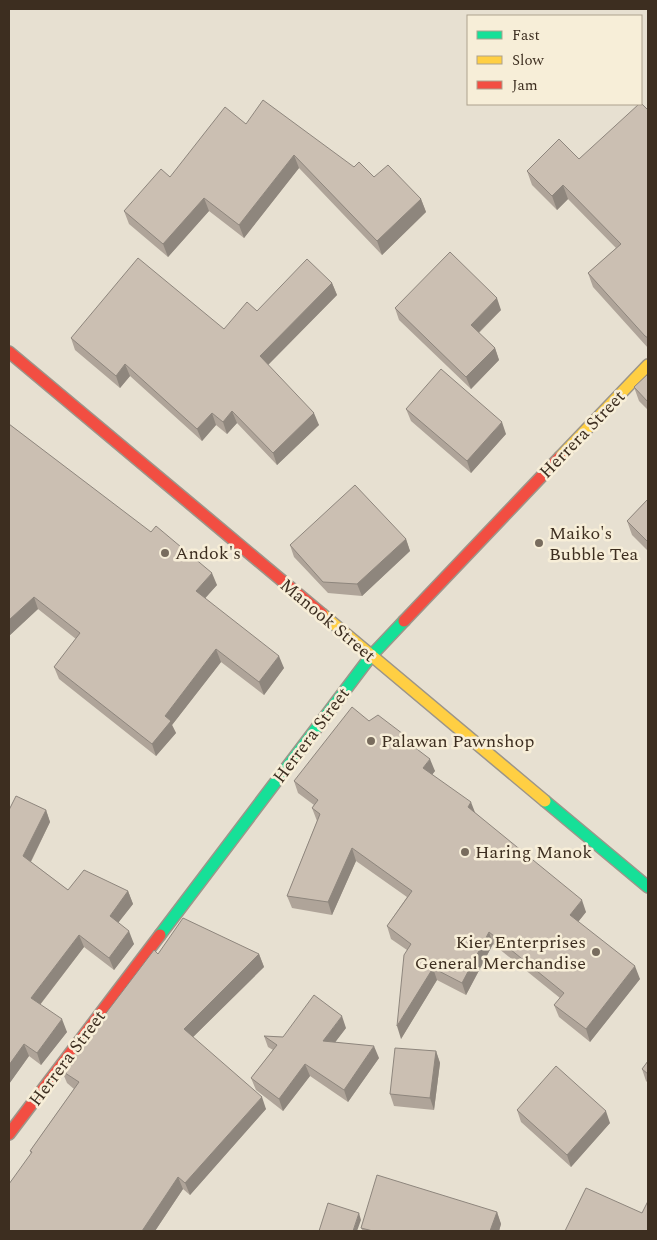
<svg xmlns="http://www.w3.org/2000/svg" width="657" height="1240" viewBox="0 0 657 1240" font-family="Spectral,serif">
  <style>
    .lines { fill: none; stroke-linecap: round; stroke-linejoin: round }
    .fast-casing { stroke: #9c958a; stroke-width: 14 }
    .slow-casing { stroke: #9c958a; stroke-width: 14 }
    .jam-casing { stroke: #9c958a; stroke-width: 14 }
    .fast { stroke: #16e098; stroke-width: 11 }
    .slow { stroke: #ffcf43; stroke-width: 11 }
    .jam { stroke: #f24e42; stroke-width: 11 }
    .wall { fill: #afa499 }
    .shaded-wall { fill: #8e867d }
    .building { fill: #cbbfb2; stroke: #8e867d }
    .poi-dot { fill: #786c5e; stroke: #f7eed8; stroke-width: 2 }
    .labels { text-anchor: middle; stroke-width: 5; stroke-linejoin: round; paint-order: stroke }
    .street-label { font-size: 18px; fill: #3d2e20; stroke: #f7eed8 }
    .poi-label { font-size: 18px; fill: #3d2e20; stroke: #f7eed8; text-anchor: start }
  </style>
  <rect width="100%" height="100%" fill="#e7e0d1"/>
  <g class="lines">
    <!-- fast casing -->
    <g class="fast-casing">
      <path id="fast" d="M545 801 648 887
        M160 935 371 656 404 621"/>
    </g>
    <!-- slow casing -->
    <g class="slow-casing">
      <path id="slow" d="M560 457 648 365
        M322 614 545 801"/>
    </g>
    <!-- jam casing -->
    <g class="jam-casing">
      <path id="jam" d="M9 352 322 614
        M404 621 560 457
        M9 1134 160 935"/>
    </g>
    <!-- fast -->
    <use href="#fast" class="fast"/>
    <!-- slow -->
    <use href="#slow" class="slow"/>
    <!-- jam -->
    <use href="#jam" class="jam"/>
  </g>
  <!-- wall -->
  <path class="wall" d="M648 110V348L593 287 588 273 616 248 568 199 557 210 532 185 527 171 579 159Z
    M246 124 354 167 374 177 421 199 426 212 382 255 299 168 244 238 209 211 168 257 129 224 124 211Z
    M332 283 337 295 268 365 319 425 277 465 237 423 227 434 216 425 202 441 130 376 120 388 75 350 71 338 224 329 257 311Z
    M395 308 501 310 479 333 495 348 499 360 471 389 399 320Z
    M648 374V410L639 401 634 387Z
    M406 409 506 434 471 473 411 421Z
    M9 424 217 585 205 598 284 668 264 695 221 662 172 725 176 733 156 756 59 679 54 667 76 639 38 609 9 636Z
    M648 499V551L632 535 627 521Z
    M406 539 410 551 362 596 328 593 294 557 290 545Z
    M369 721 405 740 435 771 432 774 586 912 578 922 640 979 590 1042 559 1017 554 1005 560 998 493 944 466 995 437 980 401 1039 407 950 391 939 387 926 407 897 356 861 332 915 292 908 287 896 317 821 312 808 314 805 298 793 294 781Z
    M9 810H46L50 822 31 862 68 890 128 891 133 904 118 923 134 944 114 970 84 947 40 1005 67 1032 41 1065 29 1056 9 1084Z
    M158 954H259L264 967 193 1037 266 1109 190 1195 183 1189 155 1231H9L31 1154 30 1151 74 1089 67 1083 62 1071Z
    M346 1028 335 1042 379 1058 348 1102 310 1076 283 1111 256 1090 251 1078 273 1050 268 1047 264 1036 283 1037Z
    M436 1051 440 1063 434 1110 394 1106 390 1094Z
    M648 1061V1083L646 1081 642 1069Z
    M517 1110 610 1123 571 1167 521 1122Z
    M497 1212 501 1224 499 1231H363L361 1228Z"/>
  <!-- shaded-wall -->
  <path class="shaded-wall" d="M294 155 299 168 244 238 239 225Z
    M563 185 568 199 557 210 552 196Z
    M204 198 209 211 168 257 163 244Z
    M421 199 426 212 382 255 377 241Z
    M332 283 337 295 265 368 260 356Z
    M497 298 501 310 475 336 471 325Z
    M495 348 499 360 471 389 466 377Z
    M125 364 130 376 120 388 116 376Z
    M232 411 237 423 227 434 223 422Z
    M212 413 216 425 202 441 197 429Z
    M314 413 319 425 277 465 273 453Z
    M502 422 506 434 471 473 467 461Z
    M406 539 410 551 362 596 357 584Z
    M212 573 217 585 200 604 196 591Z
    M34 597 38 609 9 636V620Z
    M216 649 221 662 172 725 176 733 156 756 152 744 165 716Z
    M279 656 284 668 264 695 259 682Z
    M430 759 435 771 428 780 423 768Z
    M471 802 476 815 468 807Z
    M46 810 50 822 27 869 23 856Z
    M352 848 356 861 332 915 328 902Z
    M128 891 133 904 114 928 110 916Z
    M582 900 586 912 574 927 570 915Z
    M129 931 134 944 114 970 109 958Z
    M489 932 493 944 466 995 462 983Z
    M79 935 84 947 35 1011 31 998Z
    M259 954 264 967 189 1041 184 1029Z
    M635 966 640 979 590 1042 586 1029Z
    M433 968 437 980 401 1039 397 1026Z
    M342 1016 346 1028 327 1053 323 1041Z
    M62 1019 67 1032 41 1065 37 1053Z
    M24 1044 29 1056 9 1084V1065Z
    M374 1046 379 1058 348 1102 344 1090Z
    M436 1051 440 1063 434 1110 430 1098Z
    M305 1064 310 1076 283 1111 279 1099Z
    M262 1097 266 1109 190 1195 185 1183Z
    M606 1111 610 1123 571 1167 567 1155Z
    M178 1177 183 1189 155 1231H142Z
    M497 1212 501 1224 499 1231H490Z
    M359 1213 361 1220 357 1231H353Z"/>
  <!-- building -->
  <path class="building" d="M263 100 354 167 359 162 374 177 388 165 421 199 377 241 294 155 239 225 204 198 163 244 124 211 161 169 170 177 225 107 246 124Z
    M641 103 648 110V338L645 336 588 273 621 244 563 185 552 196 527 171 559 139 579 159 639 104H641Z
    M450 252 497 298 471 325 495 348 466 377 395 308Z
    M138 258 224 329 247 302 257 311 307 259 332 283 260 356 314 413 273 453 232 411 223 422 212 413 197 429 125 364 116 376 71 338Z
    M441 369 502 422 467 461 406 409Z
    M648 374V402L634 387Z
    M9 424 151 532 156 526 212 573 196 591 279 656 259 682 216 649 165 716 171 721 152 744 54 667 80 633 34 597 9 620Z
    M355 485 406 539 357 584 323 582 290 545Z
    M648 499V542L627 521Z
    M352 707 369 721 378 715 403 734 401 737 430 759 423 768 471 802 468 807 582 900 570 915 635 966 586 1029 554 1005 564 993 489 932 462 983 433 968 397 1026 404 955 411 944 387 926 412 891 352 848 328 902 287 896 320 814 312 808 318 800 294 781Z
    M16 796 46 810 23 856 68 890 84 870 128 891 110 916 129 931 109 958 79 935 31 998 62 1019 37 1053 24 1044 9 1065V810Z
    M183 918 259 954 184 1029 262 1097 185 1183 178 1177 142 1231H9V1184L32 1152 30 1151 79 1082 62 1071 154 950 158 954Z
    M314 995 342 1016 323 1041 374 1046 344 1090 305 1064 279 1099 251 1078 277 1045 264 1036 283 1037Z
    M395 1048 436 1051 430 1098 390 1094Z
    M648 1061V1074L642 1069Z
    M556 1066 606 1111 567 1155 517 1110Z
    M377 1175 497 1212 490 1231H373L361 1228Z
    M586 1188 642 1213 648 1201V1231H565Z
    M328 1203 359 1213 353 1231H319Z"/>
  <!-- markers -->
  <g class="poi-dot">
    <circle cx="539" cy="543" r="5"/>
    <circle cx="165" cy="553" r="5"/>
    <circle cx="371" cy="741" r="5"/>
    <circle cx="465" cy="852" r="5"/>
    <circle cx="596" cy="952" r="5"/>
  </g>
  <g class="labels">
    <!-- street labels -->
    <g class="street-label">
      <text transform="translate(582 434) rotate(-46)" y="6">Herrera Street</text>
      <text transform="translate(328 620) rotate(40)" y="6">Manook Street</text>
      <text transform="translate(311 735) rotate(-53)" y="6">Herrera Street</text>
      <text transform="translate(67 1058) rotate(-53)" y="6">Herrera Street</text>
    </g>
    <!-- poi labels -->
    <g class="poi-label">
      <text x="549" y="539">Maiko's<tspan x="549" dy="21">Bubble Tea</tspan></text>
      <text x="175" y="559">Andok's</text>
      <text x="381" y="747">Palawan Pawnshop</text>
      <text x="475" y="858">Haring Manok</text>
      <text x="586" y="948" text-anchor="end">Kier Enterprises<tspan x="586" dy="21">General Merchandise</tspan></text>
    </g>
  </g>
  <!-- border -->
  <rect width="657" height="1240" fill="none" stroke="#3d2e20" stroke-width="20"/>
  <!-- legend -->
  <rect x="467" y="15" width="175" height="90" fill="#f7eed8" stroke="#ada18e"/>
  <rect x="477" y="31" width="25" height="8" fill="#16e098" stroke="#ada18e"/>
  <text x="512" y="40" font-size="15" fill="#3d2e20">Fast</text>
  <rect x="477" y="56" width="25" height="8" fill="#ffcf43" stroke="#ada18e"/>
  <text x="512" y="65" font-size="15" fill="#3d2e20">Slow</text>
  <rect x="477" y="81" width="25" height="8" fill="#f24e42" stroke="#ada18e"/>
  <text x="512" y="90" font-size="15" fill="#3d2e20">Jam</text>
</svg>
